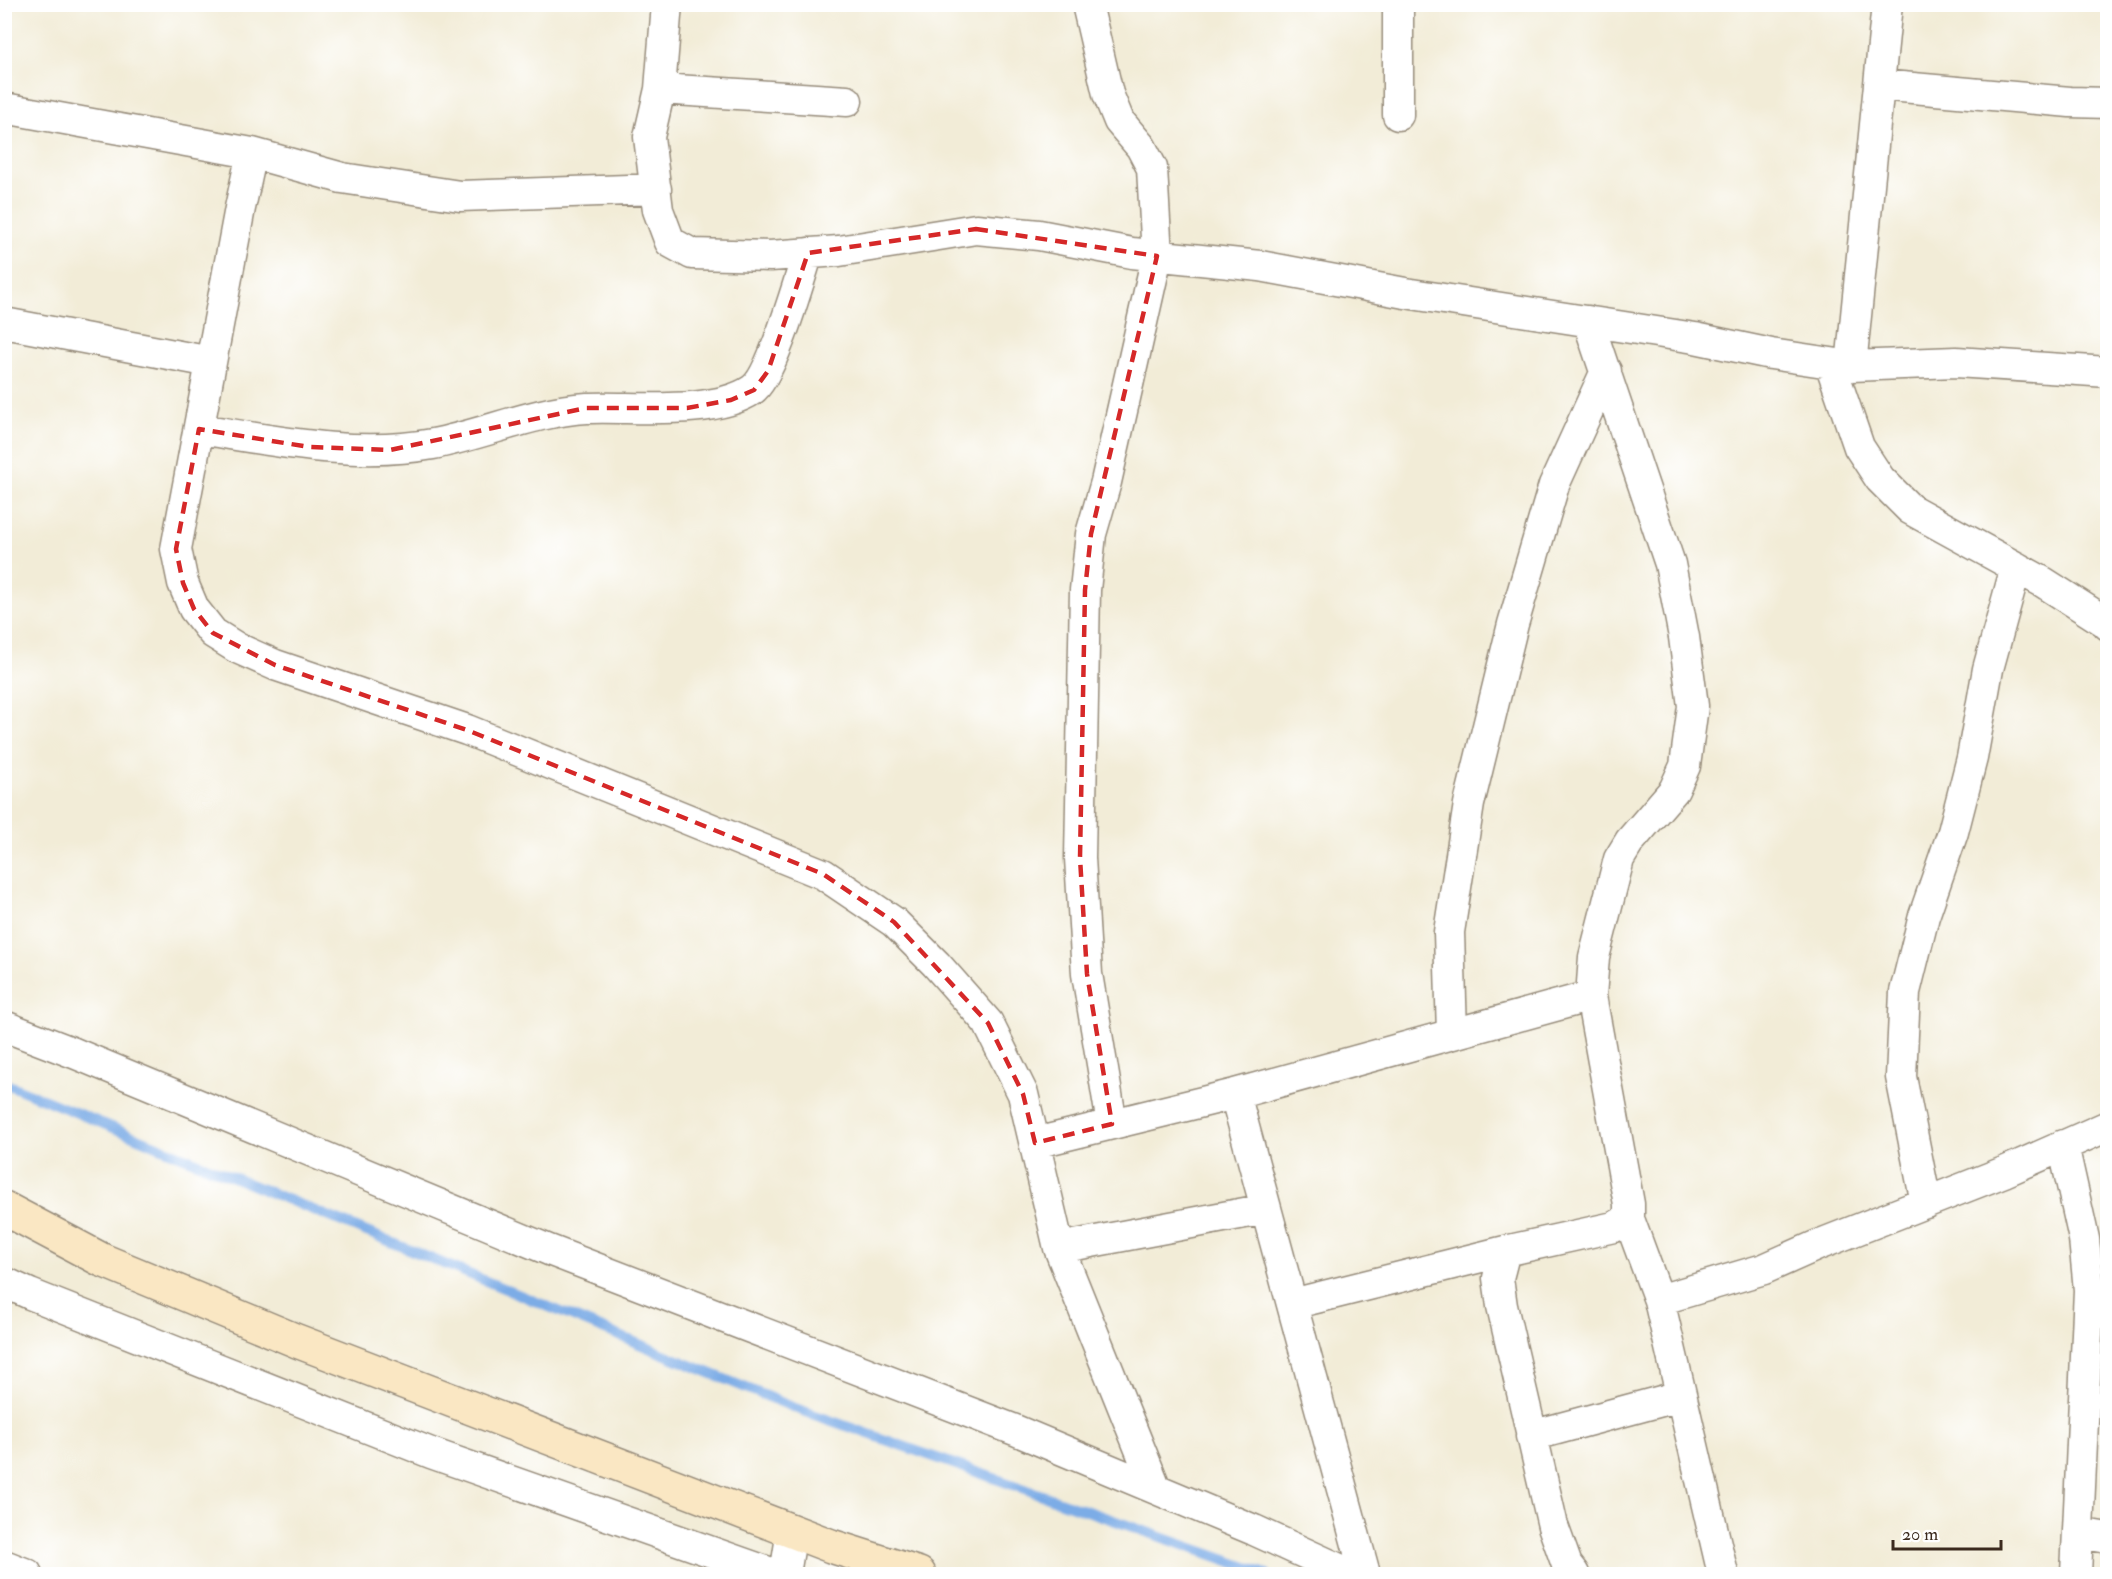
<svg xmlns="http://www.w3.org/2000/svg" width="2112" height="1579" viewBox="0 0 2112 1579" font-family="'IM FELL Double Pica',serif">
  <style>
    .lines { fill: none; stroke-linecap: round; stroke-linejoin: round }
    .stream { stroke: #7bace6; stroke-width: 10 }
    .street-casing { stroke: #968b7a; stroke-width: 33 }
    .secondary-casing { stroke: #968b7a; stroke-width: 36 }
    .street { stroke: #fff; stroke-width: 30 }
    .secondary { stroke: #fae7c3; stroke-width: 33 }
    .marked { fill: none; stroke: #d62828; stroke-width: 4.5; stroke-dasharray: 12 8; stroke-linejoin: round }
  </style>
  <rect width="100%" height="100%" fill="#fff"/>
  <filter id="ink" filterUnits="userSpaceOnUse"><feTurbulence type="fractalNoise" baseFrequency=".0167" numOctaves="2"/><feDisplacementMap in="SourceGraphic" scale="12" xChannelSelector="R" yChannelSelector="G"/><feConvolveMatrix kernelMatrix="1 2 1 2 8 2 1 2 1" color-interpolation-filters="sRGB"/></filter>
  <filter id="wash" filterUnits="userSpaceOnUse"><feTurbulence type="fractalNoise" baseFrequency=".008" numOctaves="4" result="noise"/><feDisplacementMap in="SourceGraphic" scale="24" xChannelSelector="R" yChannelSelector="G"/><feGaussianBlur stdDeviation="1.35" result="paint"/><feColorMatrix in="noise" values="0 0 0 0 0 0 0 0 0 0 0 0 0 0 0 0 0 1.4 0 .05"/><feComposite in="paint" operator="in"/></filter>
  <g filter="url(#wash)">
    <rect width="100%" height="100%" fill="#f2ecd7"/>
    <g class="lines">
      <!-- stream -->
      <path class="stream" d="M4 1083 795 1408 1266 1574"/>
    </g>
  </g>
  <g filter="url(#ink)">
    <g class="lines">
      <!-- street casing -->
      <g class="street-casing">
        <path id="street" d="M667 4 660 89 649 137 658 210 670 242 692 254 770 256 839 251 976 229 1039 235 1132 253 1260 266 1405 293 1695 338 1771 354 1851 366 1956 362 2108 372
          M1087 4 1108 94 1119 121 1141 147 1152 168 1157 256 1106 482 1091 534 1085 590 1080 858 1087 974 1112 1124
          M1879 85 2070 102 2108 103
          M660 89 847 101
          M4 108 252 153 342 178 460 196 656 189
          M1398 115V4
          M252 153 240 208 176 549 183 583 194 609 213 633 237 648 275 665 467 730 823 874 894 922 936 964 988 1023 1023 1094 1059 1248 1156 1489
          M4 323 211 362
          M1830 363 1859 447 1880 479 1910 509 2043 582 2104 621 2108 625
          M1851 366 1887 4
          M199 429C276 441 355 458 433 444 485 434 534 411 587 408 633 406 713 416 752 390 772 377 799 280 808 253
          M4 1026 74 1053 549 1250 1015 1430 1254 1530 1350 1574
          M1452 1034 1449 932 1469 804 1513 624 1554 485 1606 371
          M1235 1094 1365 1574
          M1035 1143 1235 1094 1591 996
          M2063 1145 2084 1239 2089 1290 2076 1574
          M1926 1203 1901 1077 1905 992 1924 916 1953 832 1972 758 1988 669 2016 567
          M1629 1219 1659 1300 1723 1574
          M1059 1248 1266 1209
          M4 1282 30 1294 431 1453 774 1574
          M1659 1300 1764 1269 1818 1245 2004 1172 2108 1126
          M1292 1304 1505 1251
          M1531 1436 1680 1396
          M2078 1533 2108 1538
          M4 1565 27 1574
          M785 1574 792 1531
          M1574 1574 1567 1565 1553 1526 1502 1306 1498 1278 1505 1251 1614 1227 1629 1219V1204L1591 996 1594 957 1619 859 1630 841 1674 790 1685 766 1693 706 1684 637 1670 564 1588 321"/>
      </g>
      <!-- secondary casing -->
      <g class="secondary-casing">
        <path id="secondary" d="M4 1208 102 1260 297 1341 831 1546 919 1574"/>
      </g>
      <!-- street -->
      <use href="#street" class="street"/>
      <!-- secondary -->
      <use href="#secondary" class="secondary"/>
    </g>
  </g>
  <!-- marked area -->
  <path class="marked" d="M976 229 1157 256 1091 534 1085 590 1080 858 1087 974 1112 1124 1035 1143 1023 1094 988 1023 894 922 823 874 467 730 275 665 213 633 194 609 183 583 176 549 199 429 309 447 390 450 586 408H687L731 400 754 390 768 371 808 253Z"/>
  <!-- margin -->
  <rect width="2112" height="1579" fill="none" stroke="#fff" stroke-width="24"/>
  <!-- scale -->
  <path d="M1893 1540v9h108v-9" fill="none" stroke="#3b2a1e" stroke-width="3"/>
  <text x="1902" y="1540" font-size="18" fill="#3b2a1e" stroke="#ffffff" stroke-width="4.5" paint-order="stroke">20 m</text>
</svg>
